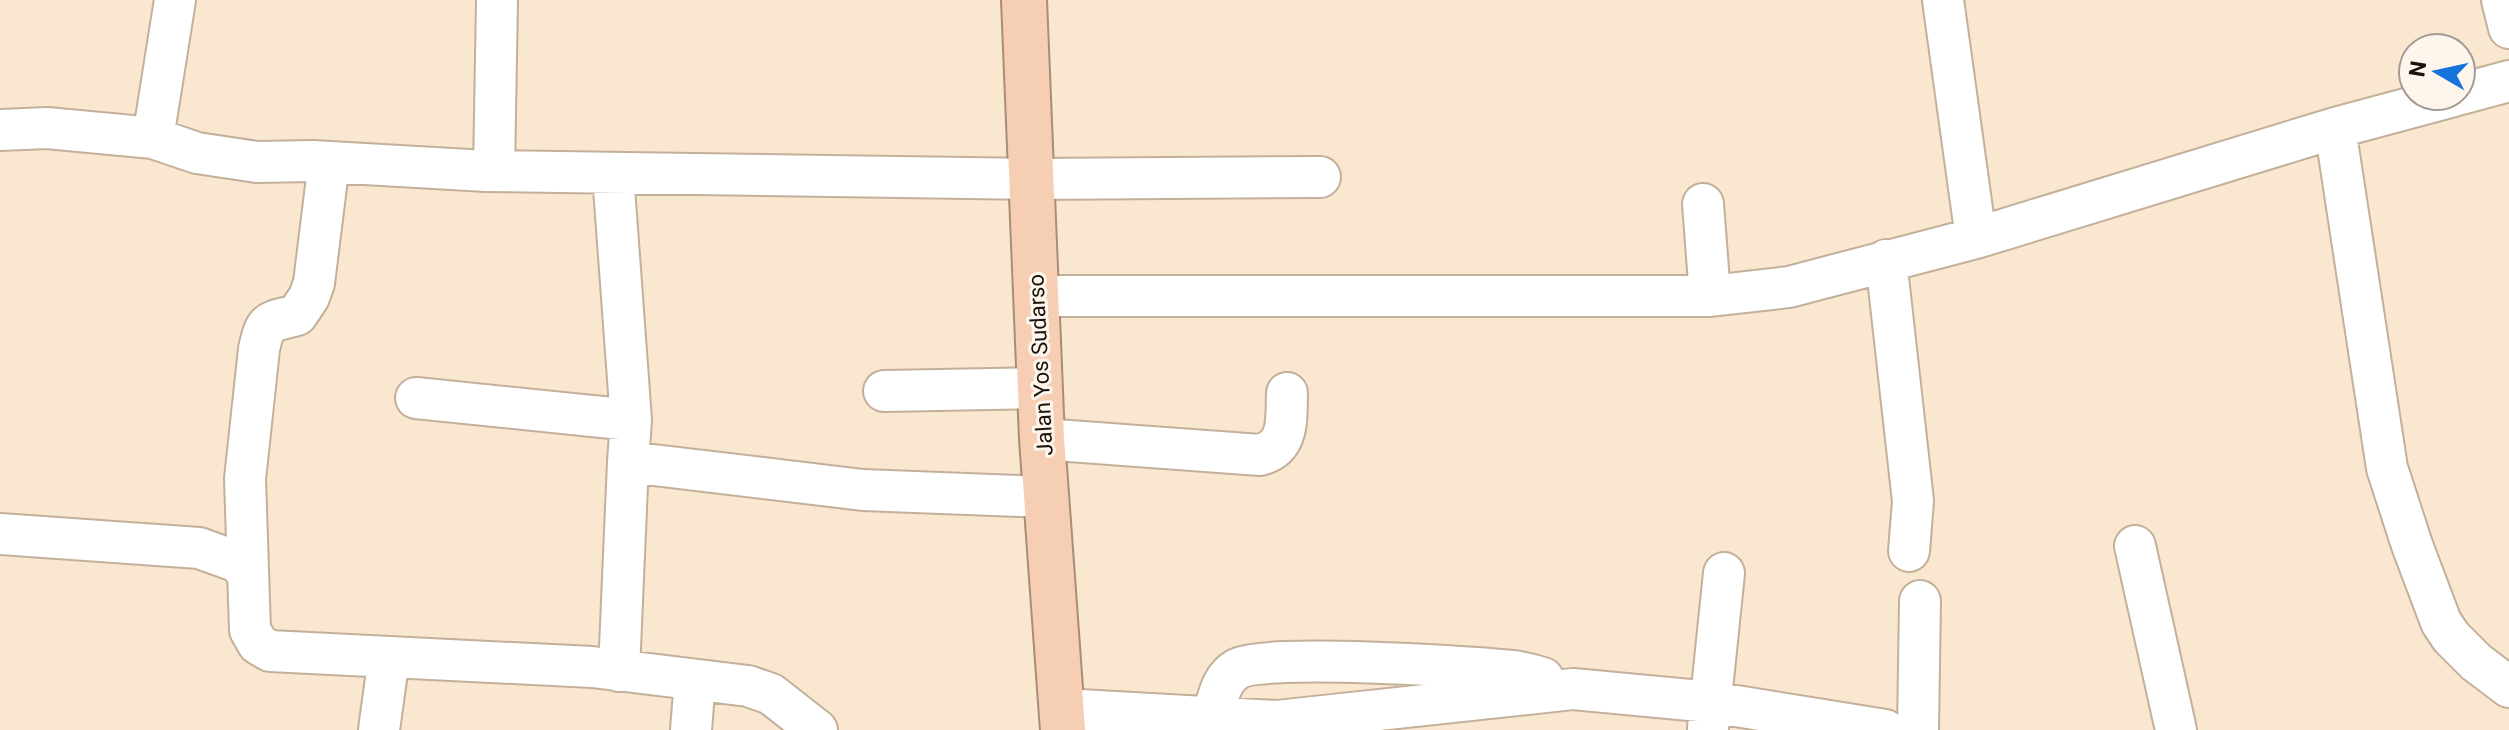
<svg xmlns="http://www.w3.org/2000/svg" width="2509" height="730" viewBox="0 0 2509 730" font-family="Roboto,sans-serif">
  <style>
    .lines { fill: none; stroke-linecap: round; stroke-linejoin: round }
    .street-casing { stroke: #c3b09b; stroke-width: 44 }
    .highway-casing { stroke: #a88d78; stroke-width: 48 }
    .street { stroke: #fff; stroke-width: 40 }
    .highway { stroke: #f5ceb3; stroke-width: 44 }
    .labels { text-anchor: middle; stroke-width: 6; stroke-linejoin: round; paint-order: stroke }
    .street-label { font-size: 22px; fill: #19130b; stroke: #fef6ed }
  </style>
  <rect width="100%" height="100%" fill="#fae7d0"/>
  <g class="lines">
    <!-- street casing -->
    <g class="street-casing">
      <path id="street" d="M1943 0 1976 238
        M2502 0 2509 28
        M2461 94 2509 81
        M2335 128 2387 468 2412 545 2441 622 2451 637 2476 662 2509 687
        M0 130 47 128 153 138 197 153 257 162 313 161 486 171 1033 179 1320 177
        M153 138 175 0
        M329 162 314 283 309 297 297 315C268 323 266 318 259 349L245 479 250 630 258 644 270 651 592 667 748 686 771 694 817 730
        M494 171 497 0
        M613 174 631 420
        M1703 204 1710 296
        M1886 260 1913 501 1909 551
        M1037 296H1710L1789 287 1976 238 2335 128 2454 96
        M884 391 1040 388
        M416 398 631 420 628 462 863 490 1047 497
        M1042 439 1260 455C1290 447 1286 419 1287 393
        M0 534 199 548 238 562 247 573
        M2135 546 2176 730
        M619 671 628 462
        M1062 709 1277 721 1573 689 1711 702 1885 730
        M1212 717C1218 700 1220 679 1237 669 1264 653 1470 667 1513 671 1523 672 1533 675 1543 678
        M1708 728 1724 573
        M379 730 389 657
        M691 730 695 680
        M1918 730 1920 601"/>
    </g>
    <!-- highway casing -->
    <g class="highway-casing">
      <path id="highway" d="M1024 0 1042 439 1063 730"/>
    </g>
    <!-- street -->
    <use href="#street" class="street"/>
    <!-- highway -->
    <use href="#highway" class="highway"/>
  </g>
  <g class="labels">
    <!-- street labels -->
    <g class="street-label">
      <text transform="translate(1040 365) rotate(-93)" y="8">Jalan Yos Sudarso</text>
    </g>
  </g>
  <!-- north arrow -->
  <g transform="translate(2437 72) rotate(279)"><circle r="38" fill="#fef6ed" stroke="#a29b93" stroke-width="2"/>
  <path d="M0-6L14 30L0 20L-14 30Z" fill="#1673dc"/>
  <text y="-12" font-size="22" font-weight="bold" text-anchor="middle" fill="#19130b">N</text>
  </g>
</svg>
